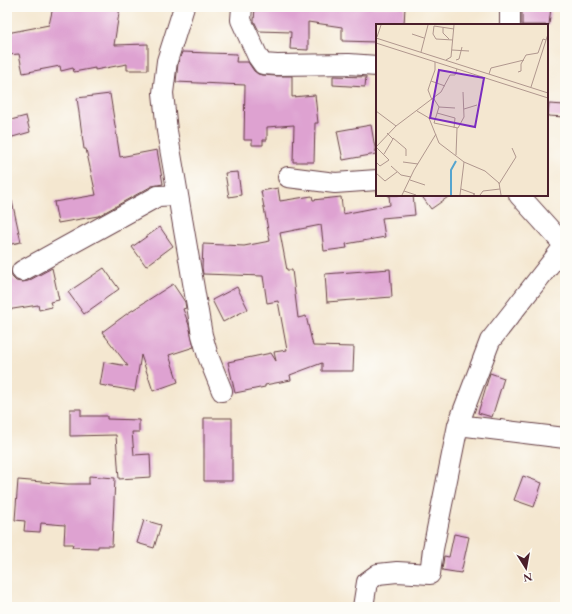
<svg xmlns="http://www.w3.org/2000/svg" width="572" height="614" viewBox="0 0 572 614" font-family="'EB Garamond',serif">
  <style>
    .building { fill: #dea2d1 }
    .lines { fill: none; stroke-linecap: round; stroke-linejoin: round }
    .minor-casing { stroke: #643d44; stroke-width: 22 }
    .minor { stroke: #fff; stroke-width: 20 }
    .inset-river { fill: none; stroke: #56a5cf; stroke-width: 2 }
    .inset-road { fill: none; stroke: #b0978e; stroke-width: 1 }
    .view { fill: #7b2cbf; fill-opacity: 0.15; stroke: #7b2cbf; stroke-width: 2 }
    .inset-edge { fill: none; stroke: #4a1f2b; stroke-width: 2 }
  </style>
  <rect width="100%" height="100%" fill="#fdfcf7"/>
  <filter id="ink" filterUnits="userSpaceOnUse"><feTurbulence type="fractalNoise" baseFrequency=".025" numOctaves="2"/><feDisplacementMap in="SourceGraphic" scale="8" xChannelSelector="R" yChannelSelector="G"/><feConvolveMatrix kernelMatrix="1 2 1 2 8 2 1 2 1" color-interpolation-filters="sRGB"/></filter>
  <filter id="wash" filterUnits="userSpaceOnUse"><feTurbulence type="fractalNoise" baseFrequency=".012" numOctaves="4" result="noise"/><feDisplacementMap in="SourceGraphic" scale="16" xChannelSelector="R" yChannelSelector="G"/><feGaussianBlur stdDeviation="0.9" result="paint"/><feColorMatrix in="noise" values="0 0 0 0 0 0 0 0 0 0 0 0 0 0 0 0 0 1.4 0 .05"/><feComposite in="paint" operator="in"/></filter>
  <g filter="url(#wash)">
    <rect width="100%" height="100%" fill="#f4e7d0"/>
    <g id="blocks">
      <!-- building -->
      <path class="building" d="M53 7H120L114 45 148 44V70H127V64L95 70V68L74 72 73 68 61 71 60 66 23 73 19 54 7 55V33L49 25Z
        M255 7H405L404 25H377V42L342 41V27L308 22V50L290 49 291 32 259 31 254 21Z
        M530 7H551L549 25H522V10Z
        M182 52 237 54 236 62H248L254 71 258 74 262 75 276 76H292V97L315 95 318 123H315L314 162H293L294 125 267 127V140H263V145H252V140H244L245 85 176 82 178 63Z
        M333 76 366 77 365 87 333 85Z
        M110 94 120 157 157 150 163 184 152 186 98 216 58 223 54 202 96 195 86 149H84L77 98Z
        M549 104 565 105V117L548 116Z
        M26 116 30 132 9 138 7 131V121Z
        M371 125 376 154 343 160 337 131Z
        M238 172 241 195 229 197 225 173Z
        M278 188 280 201 312 196 313 200 341 197 343 214 390 205 389 195H413L415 215 382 218 385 237 346 244 347 248 324 251 321 225 280 233 287 270H292L298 318 306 316 313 346 354 347 353 371H322V363L290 375 291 380 265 385V387L235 393 228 362 271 353 276 361 274 352 287 350 278 301 267 303 263 276 203 274 202 268 203 244 244 246 270 241 261 191Z
        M421 195H451L431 209Z
        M12 201 21 242 7 245V202Z
        M160 227 173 246 146 266 132 247Z
        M52 268 59 300 50 302 52 307 39 310 38 305 7 310V272H11L12 277 16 281 22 282 28 281Z
        M104 268 119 289 84 314 68 292Z
        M390 269 392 297 327 302 325 274Z
        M173 284 185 302 186 308 183 309 189 325 194 347 169 355 178 382 153 391 141 355 135 391 100 385 104 362 128 366 102 332 128 313Z
        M237 287 248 309 223 322 212 300Z
        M490 373 504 378 492 417 478 413Z
        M70 409H81V416H107V419L139 420V432H132L134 455 150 454 151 477 119 479 116 435 70 436Z
        M204 418H232V481H204Z
        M89 476 115 478 112 546H98V548L72 547 73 544H64L65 525 41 523 40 532 24 531 25 521 15 520 18 480 67 484H89Z
        M523 476 542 483 534 507 514 500Z
        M144 520 161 525 154 548 137 543Z
        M454 534 469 537 461 573 442 570 444 556 449 557Z"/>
    </g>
  </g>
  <g filter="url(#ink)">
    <use href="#blocks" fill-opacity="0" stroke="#643d44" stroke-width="1"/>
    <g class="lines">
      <!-- minor casing -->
      <g class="minor-casing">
        <path id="minor" d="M184 7 167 61 163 93 167 131 202 335 208 356 222 391
          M242 7 241 20 258 57 263 64 277 65 349 64 377 66
          M510 7V25
          M288 177 335 183 377 180
          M519 195 564 245
          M22 271 158 196 178 195
          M458 425 565 438
          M363 607 367 582 378 574 397 572 430 574 433 549 458 425 490 341 565 245"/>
      </g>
      <!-- minor -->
      <use href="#minor" class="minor"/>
    </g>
  </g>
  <!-- overview -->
  <g transform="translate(376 24)">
    <rect width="172" height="172" fill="#f4e7d0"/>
    <path class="inset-river" d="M75 171V146L80 137"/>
    <path class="inset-road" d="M67 4V9L73 15M36 10 48 14M1 13 5 1M0 14 172 69M77 16 60 15 57 10 58 2 78 5M0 19 172 74M76 26 93 27M45 28 52 1M70 36 75 33 78 1M80 36 83 35 86 23M59 38V46L55 57 69 62M142 48 145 47V40L150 31 162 29 167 15 170 16M113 50 115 44 148 36M55 57 52 66 56 76M155 63 172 10M58 75 63 83 58 99 82 104 88 93 87 68M63 83 79 84M88 85 101 81M0 87 20 102M41 87 53 94 63 119 88 138 84 171M61 89 79 94 78 104M17 114 30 125V132M0 123 20 102 65 68 74 51H79L81 45M8 130 17 115 11 109M80 131 81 104M0 138 4 142 13 136 0 123M27 138 42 140M88 138 109 147 123 159 125 171M15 142 25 151 35 153M0 149 9 157 21 148M34 156 49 161M123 160 140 133 136 124M85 165 99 170 97 171M28 167 40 171M26 171 38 146 60 110M104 171 107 167 124 165"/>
    <path class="view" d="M63 46 108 54 99 103 54 94Z"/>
    <rect width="172" height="172" class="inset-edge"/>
  </g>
  <!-- margin -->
  <rect width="572" height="614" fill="none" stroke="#fdfcf7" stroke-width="24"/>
  <!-- north arrow -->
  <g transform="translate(526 568) rotate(169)" stroke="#fdfcf7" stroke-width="3" paint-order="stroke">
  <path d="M0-3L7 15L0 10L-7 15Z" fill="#4a1f2b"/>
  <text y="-6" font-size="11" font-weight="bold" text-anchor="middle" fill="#4a1f2b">N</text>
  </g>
</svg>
